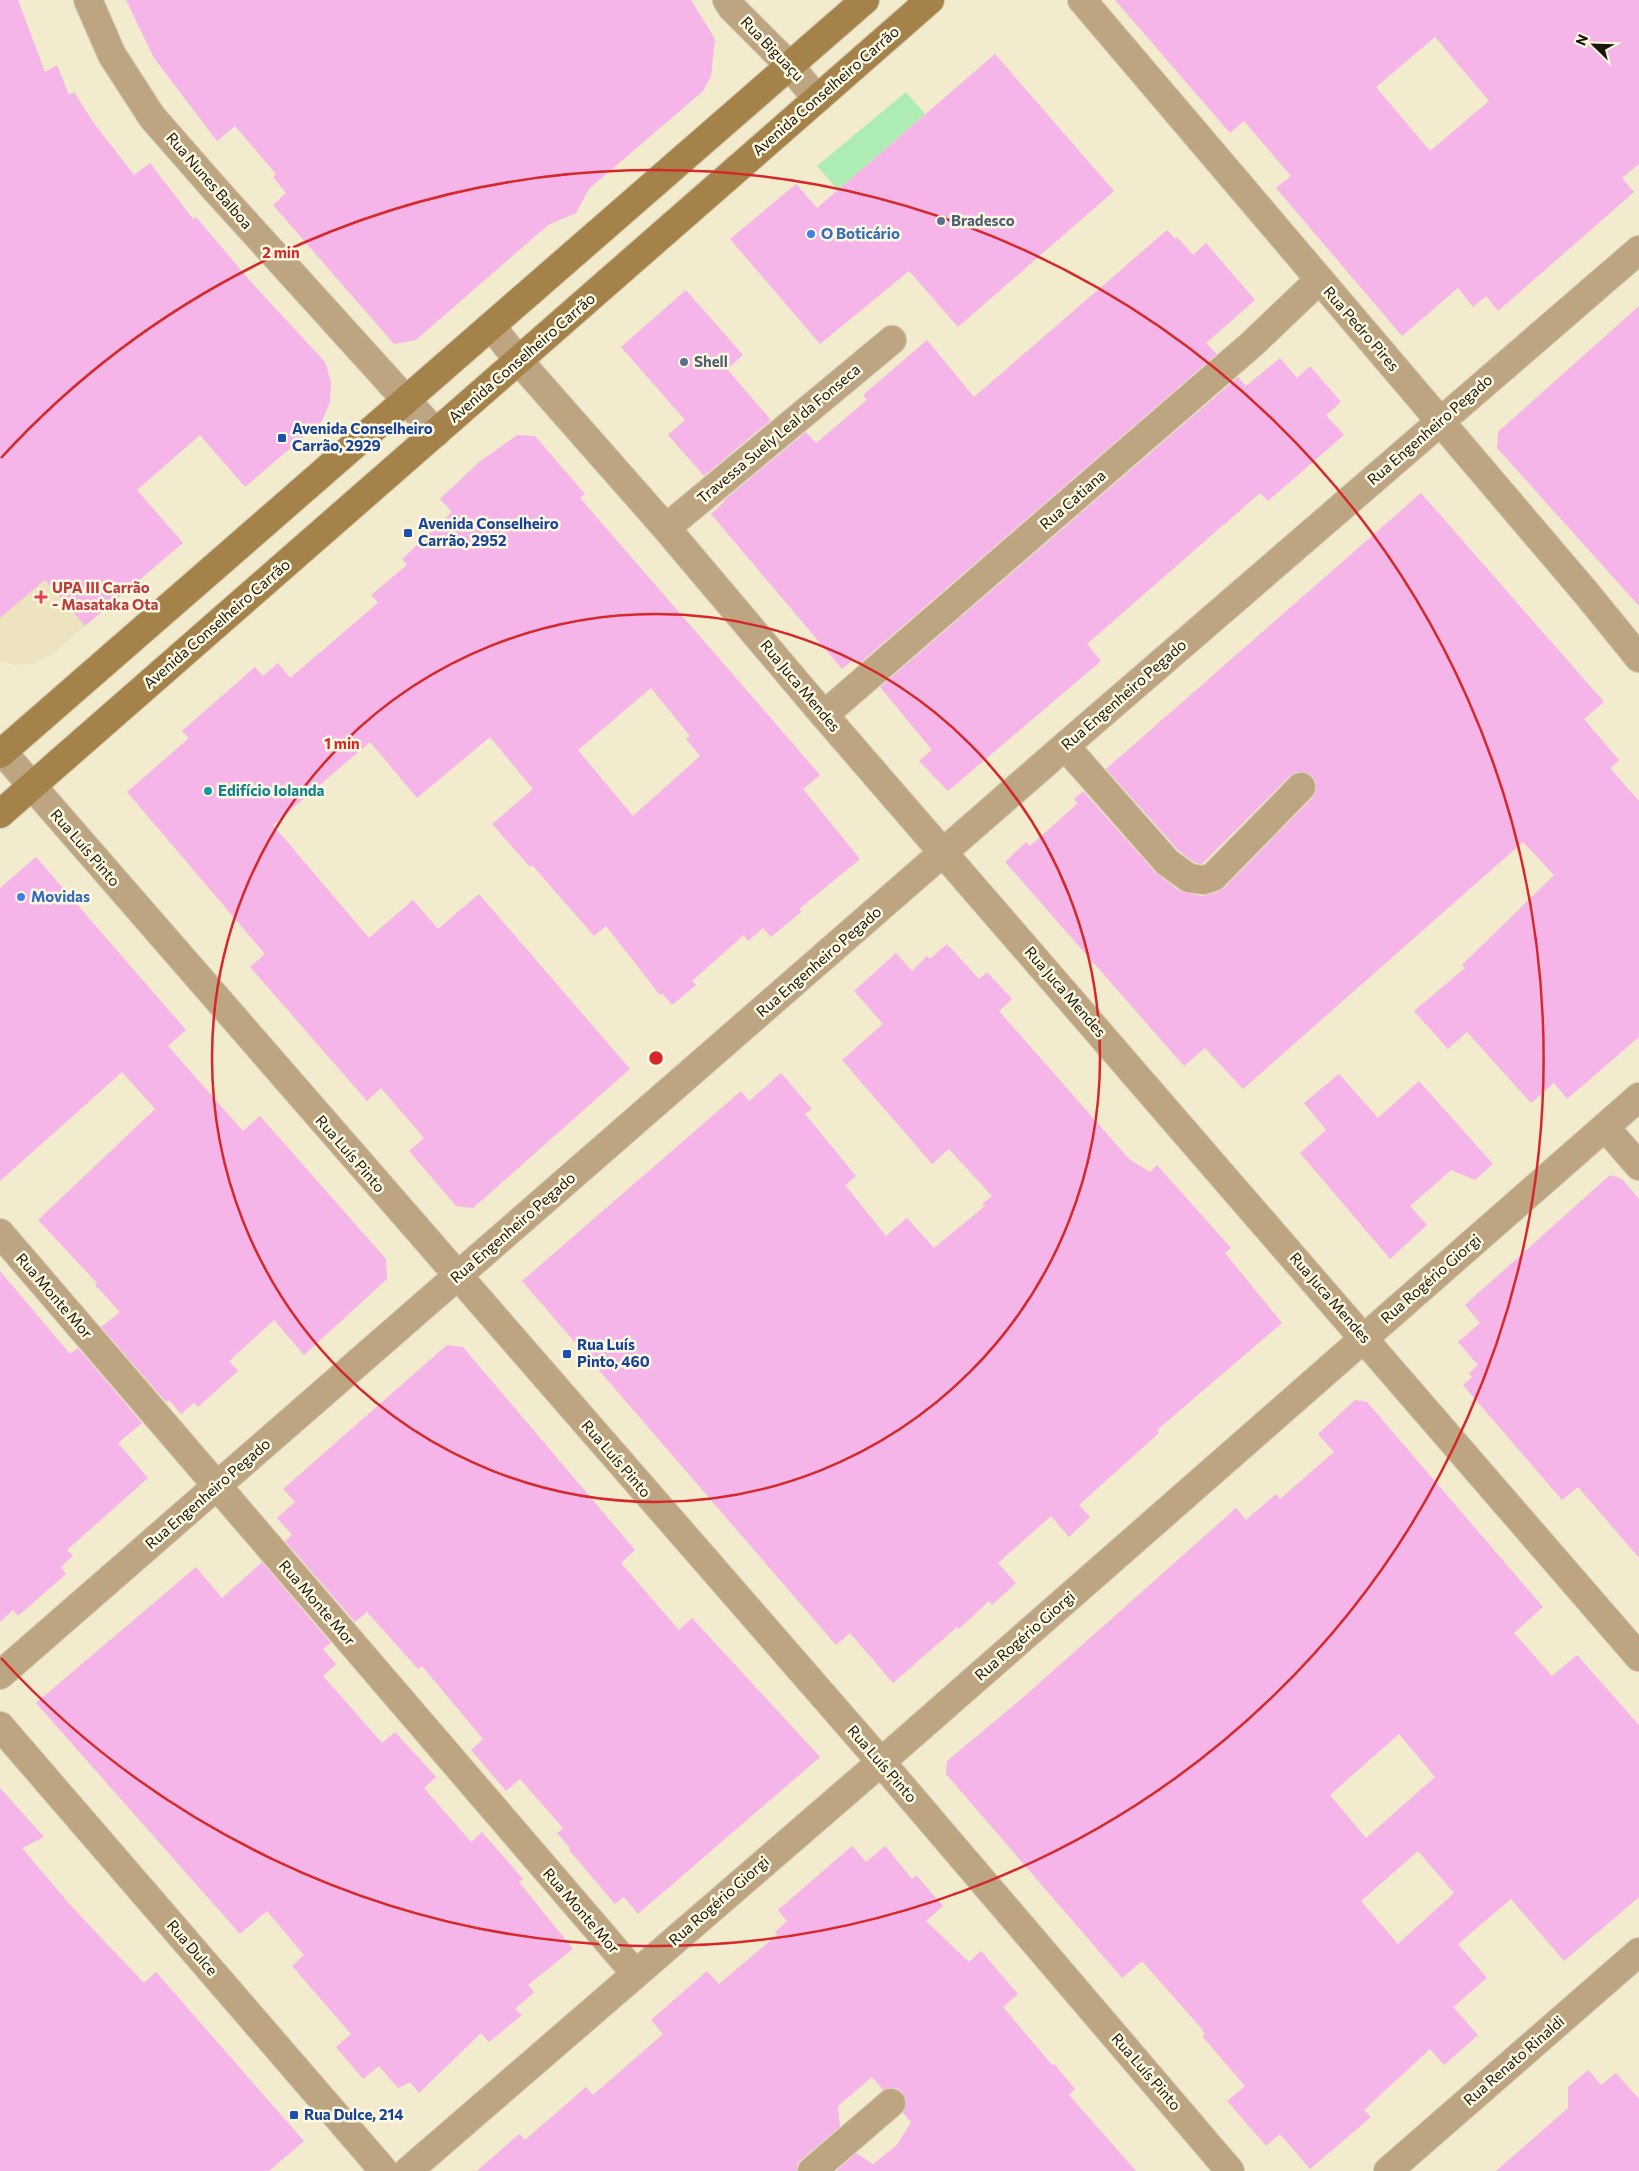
<svg xmlns="http://www.w3.org/2000/svg" width="1639" height="2171" viewBox="0 0 1639 2171" font-family="Commissioner,sans-serif">
  <style>
    .built { fill: #ede3be }
    .green { fill: #adecb2 }
    .building { fill: #f6b5e9; fill-rule: evenodd }
    .lines { fill: none; stroke-linecap: round; stroke-linejoin: round }
    .street-casing { stroke: #d0c9af; stroke-width: 30 }
    .secondary-casing { stroke: #d0c9af; stroke-width: 30 }
    .street { stroke: #bda581; stroke-width: 28 }
    .secondary { stroke: #a5824a; stroke-width: 28 }
    .ring { fill: none; stroke: #d62828; stroke-width: 2.5 }
    .service-dot { fill: #5c6f8a; stroke: #fff9e1; stroke-width: 2 }
    .shop-dot { fill: #3f7fe0; stroke: #fff9e1; stroke-width: 2 }
    .transit-dot { fill: #1a4fb4; stroke: #fff9e1; stroke-width: 2 }
    .health-dot { fill: #e0444e; stroke: #fff9e1; stroke-width: 2 }
    .culture-dot { fill: #0f9aa8; stroke: #fff9e1; stroke-width: 2 }
    .labels { text-anchor: middle; stroke-width: 5; stroke-linejoin: round; paint-order: stroke }
    .street-label { font-size: 15px; fill: #19160b; stroke: #fff9e1 }
    .service-label { font-size: 15px; font-weight: bold; fill: #4e5e75; stroke: #fff9e1; text-anchor: start }
    .shop-label { font-size: 15px; font-weight: bold; fill: #366cbe; stroke: #fff9e1; text-anchor: start }
    .transit-label { font-size: 15px; font-weight: bold; fill: #164399; stroke: #fff9e1; text-anchor: start }
    .health-label { font-size: 15px; font-weight: bold; fill: #be3a42; stroke: #fff9e1; text-anchor: start }
    .culture-label { font-size: 15px; font-weight: bold; fill: #0d838f; stroke: #fff9e1; text-anchor: start }
    .centre { fill: #d62828; stroke: #fff9e1; stroke-width: 2.5 }
    .ring-label { font-size: 15px; text-anchor: middle; font-weight: bold; fill: #d62828; stroke: #fff9e1; stroke-width: 5; stroke-linejoin: round; paint-order: stroke }
  </style>
  <rect width="100%" height="100%" fill="#f3ebce"/>
  <!-- built -->
  <path class="built" d="M0 529 85 626 52 655 33 664 17 665 0 661Z"/>
  <!-- green -->
  <path class="green" d="M906 92 925 114 838 190 817 166Z"/>
  <!-- building -->
  <path class="building" d="M0 0H18L45 72 57 65 69 95 74 92 93 122 134 175 150 163 193 219 196 217 252 283 325 362 331 382 330 402 322 421 245 487 200 435 137 490 183 543 85 626 45 580 0 618Z
    M126 0H691L715 39 711 76 703 91 589 189 576 213 548 225 416 340 394 344 273 205 286 193 273 177 276 174 235 126 217 141 154 58Z
    M1115 0H1639V164L1622 178 1634 192 1498 311 1486 296 1473 307 1458 288 1402 336 1276 188 1291 176 1244 121 1230 133ZM1435 37 1489 101 1430 151 1376 87Z
    M995 54 1114 191 958 327 909 271 820 344 730 239 796 184 817 208Z
    M1167 230 1175 239 1177 237 1193 255 1206 243 1255 300 1206 343 1217 354 860 663 855 658 842 669 711 514 725 501 724 500 806 432 816 443 867 400 863 395 927 340 974 397Z
    M686 290 743 355 727 369 771 420 704 476 668 435 685 420 621 347Z
    M1639 306V606L1497 448 1498 432Z
    M1280 358 1297 378 1310 366 1341 402 1326 415 1344 435 1268 501 1260 493 1087 644 1101 661 948 791 919 761 932 750 880 687 1238 377 1246 386Z
    M517 435 535 436 585 494 580 498 820 775 803 789 860 859 799 909 801 912 771 937 763 928 748 941 744 935 692 981 696 985 672 1005 662 993 660 995 606 926 594 936 532 865 530 867 492 824 533 789 490 737 417 798 370 742 273 825 369 938 413 900 438 929 479 894 630 1069 473 1208 456 1206 409 1151 424 1138 381 1088 367 1101 250 967 265 954 127 792 189 738 182 731 255 667 263 676 278 663 290 678 378 603 371 595 407 565 402 559 452 512 440 499 479 462ZM651 688 690 736 686 739 700 756 633 816 578 750Z
    M1421 493 1604 702 1584 719 1619 760 1610 768 1639 801V1037L1567 1099 1554 1083 1531 1103 1467 1032 1448 1049 1414 1011 1465 968 1462 965 1554 875 1523 842 1243 1089 1205 1048 1184 1066 1005 862 1026 842 1030 846 1078 803 1074 799 1083 791 1155 872 1180 891 1202 896 1218 892 1224 888 1312 798 1316 790V782L1312 776 1304 772H1296L1290 776 1202 864 1195 863 1178 850 1106 769Z
    M36 857 186 1030 168 1046 243 1131 260 1116 386 1259 387 1279 304 1355 274 1320 229 1361 238 1371 198 1407 194 1403 181 1414 169 1400 166 1402 101 1327 120 1312 95 1285 97 1283 38 1220 155 1109 122 1072 0 1181V888Z
    M947 944 979 979 987 972 1012 999 999 1011 1129 1159 1150 1172 1157 1165 1231 1248 1225 1253 1282 1323 1157 1430 1159 1433 1079 1505 1090 1517 1069 1537 1051 1516 998 1563 1016 1583 992 1605 989 1601 959 1629 957 1627 893 1683 850 1633 836 1645 522 1281 741 1091 749 1101 781 1073 812 1109 805 1114 856 1176 845 1185 886 1236 907 1218 934 1248 985 1206 982 1204 992 1196 949 1149 932 1164 842 1060 883 1024 854 991 896 953 912 971 927 956 930 959Z
    M1339 1074 1378 1118 1419 1081 1493 1164 1475 1180 1451 1170 1410 1206 1427 1225 1390 1259 1300 1153 1326 1130 1304 1103Z
    M1610 1175 1622 1179 1639 1199V1558L1578 1487 1562 1500 1463 1385 1472 1377 1469 1373 1478 1365 1458 1342 1480 1323 1465 1305Z
    M0 1271 70 1354 78 1348 142 1423 118 1443 148 1478 67 1550 73 1556 61 1567 66 1574 18 1616 13 1610 0 1622Z
    M447 1345 463 1347 635 1550 621 1563 679 1630 692 1618 820 1757 638 1914 624 1897 615 1904 569 1850 570 1848 557 1833 563 1828 520 1779 506 1791 471 1750 483 1739 422 1666 418 1669 367 1612 355 1622 285 1541 292 1535 277 1518 295 1502 283 1489Z
    M1355 1400 1367 1402 1543 1607 1514 1633 1552 1676 1577 1655 1639 1725V1897L1564 1961 1511 1899 1458 1944 1487 1978 1453 2007 1478 2035 1444 2065 1430 2049 1364 2110 1371 2117 1310 2169 1280 2134 1266 2146 1227 2101 1245 2086 1202 2036 1205 2034 1201 2028 1142 1961 1122 1978 946 1774 947 1761 1026 1695 1236 1508 1246 1520 1276 1494 1280 1499 1334 1452 1318 1434ZM1399 1734 1435 1777 1366 1838 1330 1795ZM1418 1851 1454 1893 1398 1944 1361 1901Z
    M262 1562 331 1643 323 1649 336 1664 323 1676 382 1743 395 1732 436 1777 424 1788 471 1842 482 1832 523 1879 519 1882 573 1949 528 1985 534 1992 515 2009 522 2015 489 2042 481 2033 419 2093 410 2082 398 2088 379 2066 363 2079 336 2047 351 2034 292 1966 304 1955 267 1911 240 1934 36 1703 196 1567 222 1598Z
    M0 1788 44 1837 22 1848 72 1907 144 1983 156 1972 304 2141 269 2171H0Z
    M852 1846 866 1862 885 1846 912 1879 916 1875 943 1906 926 1921 969 1962 981 1951 1018 1994 1003 2007 1052 2065 1054 2064 1075 2089 1069 2095 1136 2171H836L856 2153 873 2164 897 2145 911 2122 903 2113 906 2101 902 2092 896 2088H889L883 2090 872 2077 838 2106 840 2127 802 2159 797 2165V2171H477L519 2134 525 2140 586 2087 593 2095 663 2034 651 2020 707 1971 719 1984 777 1935 775 1932 787 1921 778 1910Z
    M1588 2070 1601 2085 1616 2073 1639 2099V2171H1496L1568 2108V2087Z"/>
  <g class="lines">
    <!-- street casing -->
    <g class="street-casing">
      <path id="street" d="M88 0 112 55 152 117 215 189 436 433
        M727 0 732 8 790 66 817 99
        M1082 0 1587 594 1639 658
        M491 326 519 361 666 528 824 715 1639 1657
        M666 528 892 340
        M824 715 1252 344 1319 280
        M1065 746 1167 862 1189 878 1204 880 1213 877 1301 787
        M0 749 881 1762 1230 2171
        M1605 1127 1639 1166
        M0 1233 635 1973
        M0 1675 1065 746 1639 250
        M0 1726 384 2171
        M408 2171 881 1762 1639 1097
        M812 2171 891 2103
        M1388 2171 1639 1952"/>
    </g>
    <!-- secondary casing -->
    <g class="secondary-casing">
      <path id="secondary" d="M0 754 865 0
        M0 814 930 0"/>
    </g>
    <!-- street -->
    <use href="#street" class="street"/>
    <!-- secondary -->
    <use href="#secondary" class="secondary"/>
  </g>
  <!-- distance rings -->
  <g class="ring">
    <circle cx="656" cy="1058" r="444"/>
    <path d="M1 458A888 888 0 1 1 1 1658"/>
  </g>
  <!-- markers -->
  <g class="service-dot">
    <circle cx="941" cy="221" r="5"/>
    <circle cx="684" cy="362" r="5"/>
  </g>
  <g class="shop-dot">
    <circle cx="811" cy="234" r="5"/>
    <circle cx="21" cy="897" r="5"/>
  </g>
  <g class="transit-dot">
    <rect x="277" y="433" width="10" height="10" rx="2.5"/>
    <rect x="403" y="528" width="10" height="10" rx="2.5"/>
    <rect x="562" y="1349" width="10" height="10" rx="2.5"/>
    <rect x="289" y="2110" width="10" height="10" rx="2.5"/>
  </g>
  <path class="health-dot" d="M38.5 589.5h5v5h5v5h-5v5h-5v-5h-5v-5h5z"/>
  <circle class="culture-dot" cx="208" cy="791" r="5"/>
  <g class="labels">
    <!-- street labels -->
    <g class="street-label">
      <text transform="translate(772 49) rotate(46)" y="5">Rua Biguaçu</text>
      <text transform="translate(826 91) rotate(-41)" y="5">Avenida Conselheiro Carrão</text>
      <text transform="translate(209 181) rotate(49)" y="5">Rua Nunes Balboa</text>
      <text transform="translate(1361 329) rotate(49)" y="5">Rua Pedro Pires</text>
      <text transform="translate(522 358) rotate(-41)" y="5">Avenida Conselheiro Carrão</text>
      <text transform="translate(1430 430) rotate(-41)" y="5">Rua Engenheiro Pegado</text>
      <text transform="translate(779 434) rotate(-40)" y="5">Travessa Suely Leal da Fonseca</text>
      <text transform="translate(1073 500) rotate(-41)" y="5">Rua Catiana</text>
      <text transform="translate(217 624) rotate(-41)" y="5">Avenida Conselheiro Carrão</text>
      <text transform="translate(800 686) rotate(50)" y="5">Rua Juca Mendes</text>
      <text transform="translate(1124 695) rotate(-41)" y="5">Rua Engenheiro Pegado</text>
      <text transform="translate(85 848) rotate(49)" y="5">Rua Luís Pinto</text>
      <text transform="translate(819 962) rotate(-41)" y="5">Rua Engenheiro Pegado</text>
      <text transform="translate(1065 992) rotate(49)" y="5">Rua Juca Mendes</text>
      <text transform="translate(350 1154) rotate(49)" y="5">Rua Luís Pinto</text>
      <text transform="translate(513 1228) rotate(-41)" y="5">Rua Engenheiro Pegado</text>
      <text transform="translate(1431 1279) rotate(-41)" y="5">Rua Rogério Giorgi</text>
      <text transform="translate(54 1296) rotate(49)" y="5">Rua Monte Mor</text>
      <text transform="translate(1330 1298) rotate(49)" y="5">Rua Juca Mendes</text>
      <text transform="translate(616 1459) rotate(49)" y="5">Rua Luís Pinto</text>
      <text transform="translate(208 1494) rotate(-41)" y="5">Rua Engenheiro Pegado</text>
      <text transform="translate(317 1603) rotate(49)" y="5">Rua Monte Mor</text>
      <text transform="translate(1025 1636) rotate(-41)" y="5">Rua Rogério Giorgi</text>
      <text transform="translate(882 1764) rotate(49)" y="5">Rua Luís Pinto</text>
      <text transform="translate(719 1901) rotate(-41)" y="5">Rua Rogério Giorgi</text>
      <text transform="translate(581 1911) rotate(49)" y="5">Rua Monte Mor</text>
      <text transform="translate(192 1948) rotate(49)" y="5">Rua Dulce</text>
      <text transform="translate(1514 2061) rotate(-41)" y="5">Rua Renato Rinaldi</text>
      <text transform="translate(1146 2072) rotate(49)" y="5">Rua Luís Pinto</text>
    </g>
    <!-- service labels -->
    <g class="service-label">
      <text x="951" y="226">Bradesco</text>
      <text x="694" y="367">Shell</text>
    </g>
    <!-- shop labels -->
    <g class="shop-label">
      <text x="821" y="239">O Boticário</text>
      <text x="31" y="902">Movidas</text>
    </g>
    <!-- transit labels -->
    <g class="transit-label">
      <text x="292" y="434">Avenida Conselheiro<tspan x="292" dy="17">Carrão, 2929</tspan></text>
      <text x="418" y="529">Avenida Conselheiro<tspan x="418" dy="17">Carrão, 2952</tspan></text>
      <text x="577" y="1350">Rua Luís<tspan x="577" dy="17">Pinto, 460</tspan></text>
      <text x="304" y="2120">Rua Dulce, 214</text>
    </g>
    <!-- health labels -->
    <g class="health-label">
      <text x="52" y="593">UPA III Carrão<tspan x="52" dy="17">- Masataka Ota</tspan></text>
    </g>
    <!-- culture labels -->
    <g class="culture-label">
      <text x="218" y="796">Edifício Iolanda</text>
    </g>
  </g>
  <circle cx="656" cy="1058" r="8" class="centre"/>
  <g class="ring-label">
    <text x="281" y="258">2 min</text>
    <text x="342" y="749">1 min</text>
  </g>
  <!-- north arrow -->
  <g transform="translate(1594 45) rotate(293)" stroke="#fff9e1" stroke-width="4" paint-order="stroke">
  <path d="M0-4L9 19L0 12L-9 19Z" fill="#19160b"/>
  <text y="-8" font-size="14" font-weight="bold" text-anchor="middle" fill="#19160b">N</text>
  </g>
</svg>
